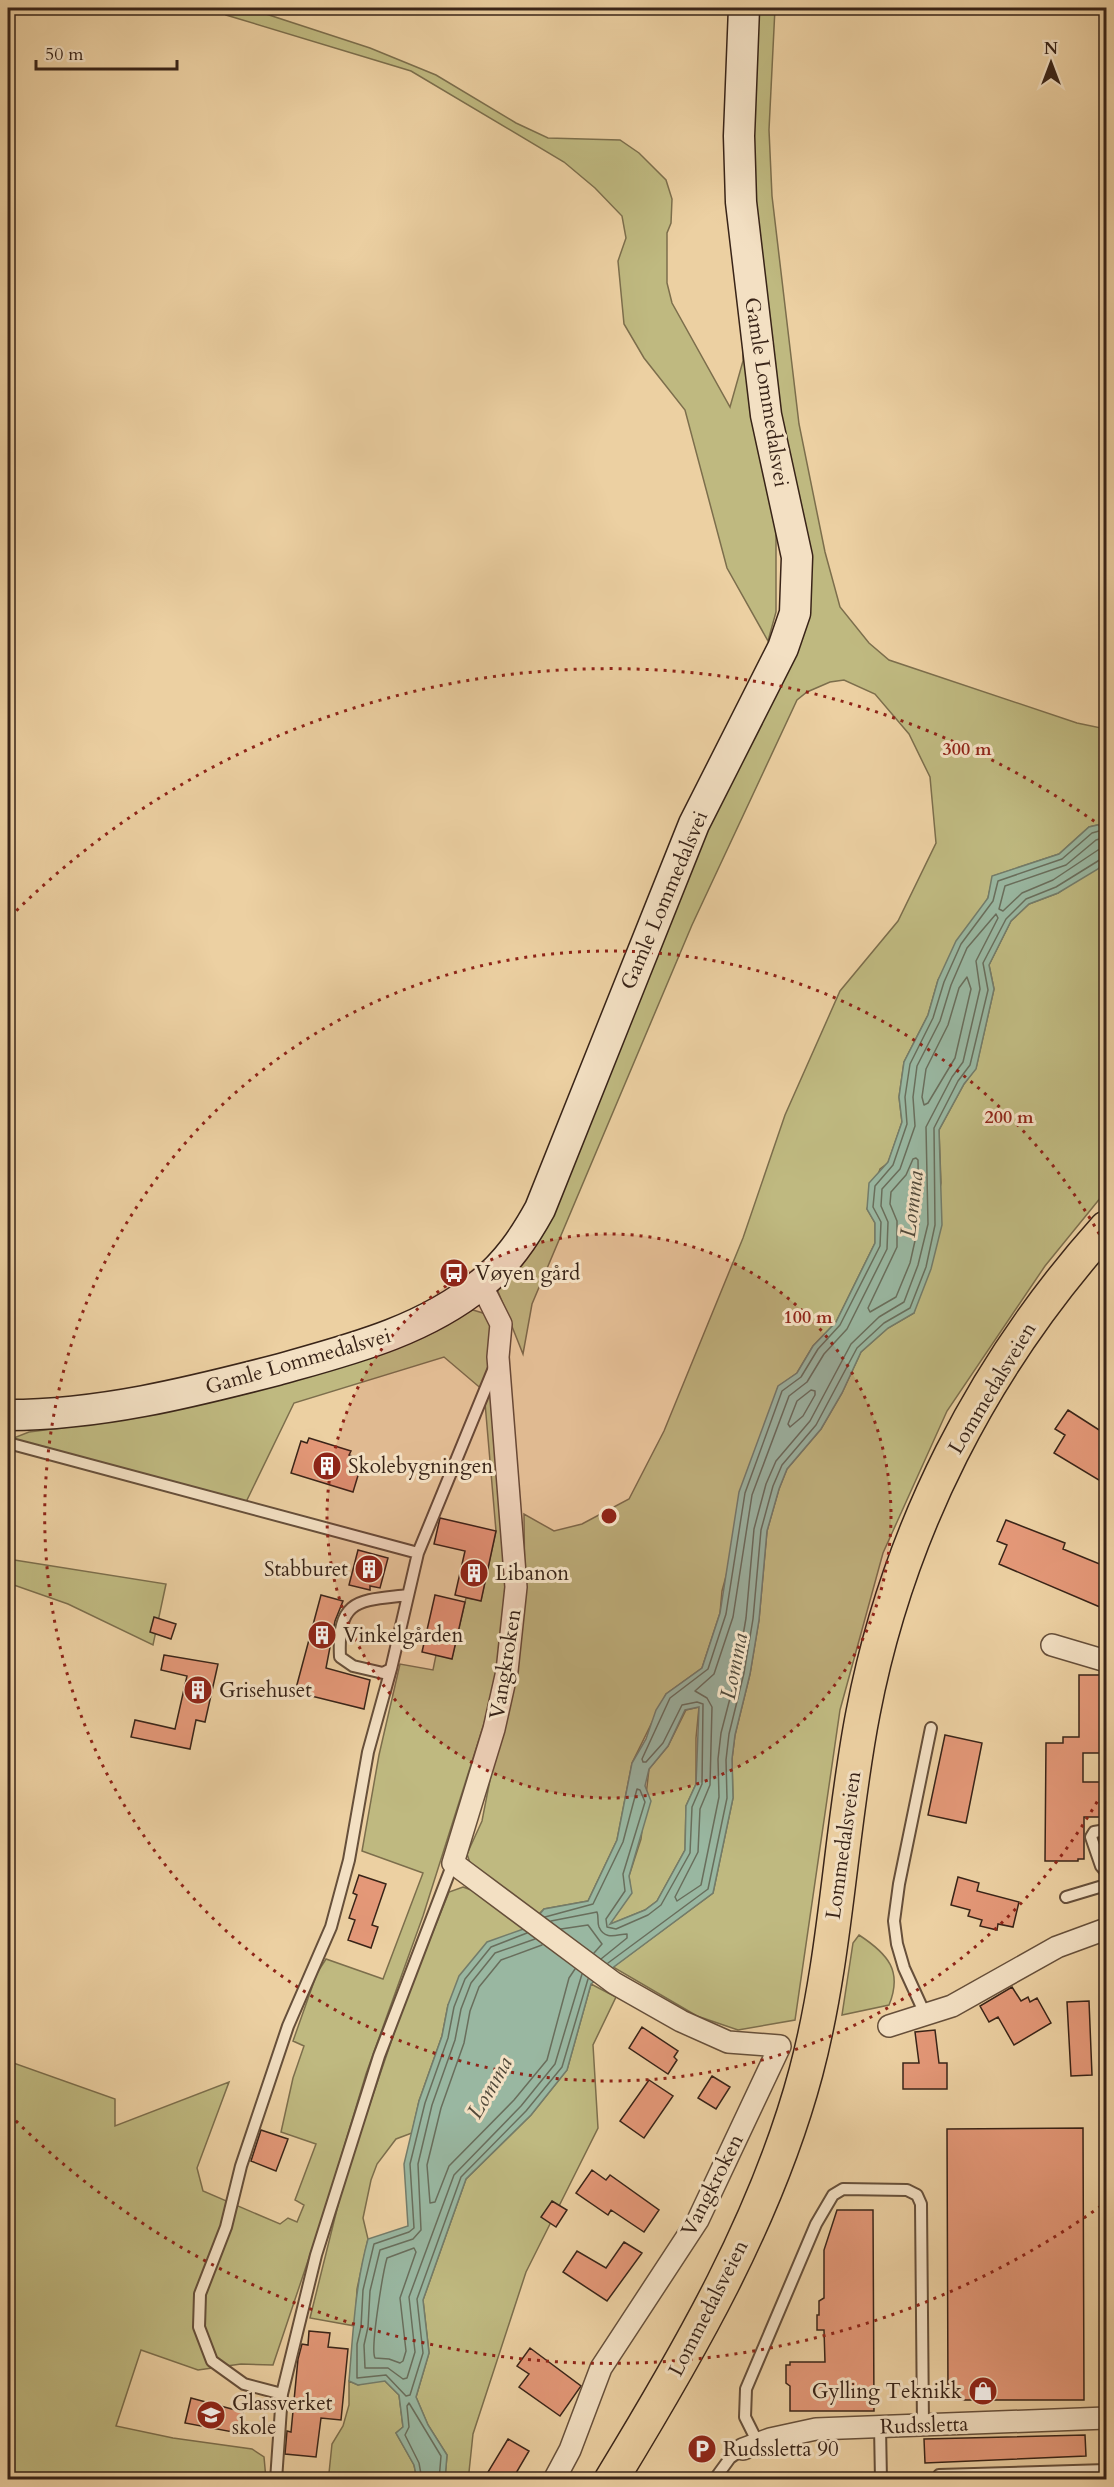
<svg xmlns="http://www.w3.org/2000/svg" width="1114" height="2487" viewBox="0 0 1114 2487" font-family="Cardo,serif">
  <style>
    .green { fill: #bfb980; stroke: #7c6e4c; stroke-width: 1.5 }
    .water { fill: #99b7a1; stroke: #737c6a; stroke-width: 1.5; fill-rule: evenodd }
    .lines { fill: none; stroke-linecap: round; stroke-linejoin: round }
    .shore { stroke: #696e5c; stroke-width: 1.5 }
    .building { fill: #e49878; stroke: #392418; stroke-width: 1.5 }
    .lane-casing { stroke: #664f3a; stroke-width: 14 }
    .street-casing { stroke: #664f3a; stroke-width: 24 }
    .secondary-casing { stroke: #392418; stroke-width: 33 }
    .primary-casing { stroke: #392418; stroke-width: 36 }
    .lane { stroke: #f3e0c3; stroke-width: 10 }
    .street { stroke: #f3e0c3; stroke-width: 21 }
    .secondary { stroke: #f3e0c3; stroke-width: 30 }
    .primary { stroke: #ecd0a2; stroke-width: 33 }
    .ring { fill: none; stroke: #8f2418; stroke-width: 3; stroke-dasharray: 3 6 }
    .labels { text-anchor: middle; stroke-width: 6; stroke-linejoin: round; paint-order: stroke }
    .street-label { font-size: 21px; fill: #392418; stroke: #f3e0c3 }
    .poi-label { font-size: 21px; fill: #392418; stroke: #f3e0c3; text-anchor: start }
    .water-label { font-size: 22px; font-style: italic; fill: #51493a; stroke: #f3e0c3 }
    .centre { fill: #8f2418; stroke: #f3e0c3; stroke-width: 3 }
    .ring-label { font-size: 18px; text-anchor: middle; font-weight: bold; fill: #8f2418; stroke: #f3e0c3; stroke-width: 6; stroke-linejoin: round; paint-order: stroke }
  </style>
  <rect width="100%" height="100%" fill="#ecd0a2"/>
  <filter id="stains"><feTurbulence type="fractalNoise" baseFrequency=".00333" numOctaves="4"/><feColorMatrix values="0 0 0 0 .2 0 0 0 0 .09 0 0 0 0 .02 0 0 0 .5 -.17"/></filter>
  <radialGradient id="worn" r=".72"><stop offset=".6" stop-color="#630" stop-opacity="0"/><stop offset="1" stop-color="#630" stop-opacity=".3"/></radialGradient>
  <!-- green -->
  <path class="green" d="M218 8H256L266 14 370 48 436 75 516 123 548 138 620 140 639 153 666 180 672 199 671 223 667 233V283L672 303 730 407 743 361V318L776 523V612L768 641 727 568 685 410 644 358 624 324 618 261 626 238 622 216 595 188 564 162 411 71 226 15Z
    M752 8H775L769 130 772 196 799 424 825 552 840 607 869 643 889 660 1077 723 1106 729V823L1089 827 1059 854 993 876 988 898 938 980 928 1015 904 1062 899 1097 902 1122 888 1163 880 1169 867 1209 875 1223V1243L836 1322 813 1346 797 1373 778 1387 722 1591 720 1613 702 1668 666 1694 632 1763 617 1840 588 1901 544 1909 538 1915 471 1866 467 1854 482 1821 525 1600 524 1514 554 1531 582 1524 629 1499 664 1431 743 1238 785 1115 840 991 898 921 936 843 930 777 909 734 875 694 844 680 830 682 807 692 797 700 692 925 532 1304 523 1354 497 1289 801 621 787 467 753 237Z
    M1106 860V1191L1045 1266 947 1411 883 1553 840 1710 795 2020 738 2030 697 2016 613 1967 713 1893 733 1798 732 1759 735 1735 750 1674 759 1620 767 1531 779 1489 787 1469 821 1429 842 1393 861 1352 888 1328 914 1313 941 1183 939 1130 964 1084 976 1068 994 989 989 965 1011 921 1029 904 1058 893Z
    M473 1310 486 1314 490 1320 509 1568 500 1673 423 1916 366 2074 325 2210 273 2365 241 2364 198 2370 141 2350 116 2426 173 2438 252 2449 264 2457 266 2479 8 2480V2061L115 2099V2126L229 2082 197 2168 203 2191 280 2224 288 2218 297 2222 304 2205 295 2200 316 2144 281 2132 293 2078 304 2046 293 2041 317 1973 326 1959 383 1979 423 1873 362 1851 379 1755 400 1664 433 1670 436 1655 452 1658 466 1598 481 1600 496 1531 484 1391 444 1357 294 1403 246 1502 11 1439 29 1432 76 1426Z
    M8 1559 166 1584 153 1645 68 1604 8 1583Z
    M699 1707 696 1738V1784L686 1806 685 1850 657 1901 645 1910 609 1925 631 1893 629 1876 641 1839 649 1769 668 1746 686 1710Z
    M463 1887 474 1891 529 1927 448 2005 442 2036 419 2101 412 2133 396 2139 377 2164 371 2180 363 2218 368 2239 357 2289 355 2326 310 2318 345 2177 405 2001 449 1892Z
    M859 1935C888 1954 903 1971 889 2005L842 2015 853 1943Z
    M591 1984 616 1997 593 2045 598 2128 526 2272 473 2434 469 2472 480 2479H445L447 2455 428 2425 416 2397 429 2353 423 2300 466 2179 531 2115 567 2070Z
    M376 2380 385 2381 399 2395 403 2427 396 2433 414 2465 417 2479 281 2480 282 2473H329L332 2444 343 2426 349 2405V2381L358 2385Z"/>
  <!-- water -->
  <path class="water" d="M1106 823V860L1098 869 1058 893 1029 904 1011 921 989 965 994 989 976 1069 964 1084 939 1130 942 1225 931 1269 914 1313 888 1328 861 1352 842 1393 821 1429 787 1469 779 1489 767 1531 759 1620 750 1674 735 1735 732 1759 733 1798 713 1893 591 1984 567 2070 531 2115 466 2179 423 2300 429 2353 416 2397 428 2425 447 2455 445 2479H417L414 2465 396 2433 403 2427 399 2395 385 2381 358 2385 349 2381C353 2333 355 2286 368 2239L408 2226 404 2164 419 2101 442 2036 448 2005 459 1976 487 1942 529 1927 544 1909 588 1901 617 1840 632 1763 646 1739 656 1710 666 1694 702 1668 720 1613 739 1492 778 1386 797 1373 813 1346 836 1322 875 1243V1223L867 1209 869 1183 888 1162 902 1122 899 1097 904 1062 928 1015 938 980 956 941 988 898 992 876 1059 854 1089 827ZM699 1707 696 1784 686 1806 685 1850 657 1901 645 1910 610 1924 632 1893 629 1876 651 1801 645 1786 649 1769 668 1746 685 1710Z"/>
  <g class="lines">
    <!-- shore -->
    <path class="shore" d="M1106 837 1096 840 1066 865 1005 886 999 909 1003 911 1022 893 1053 880 1098 850 1106 848
      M996 914 998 918 976 961 980 989 963 1062 952 1077 926 1127 928 1224 918 1265 904 1302 879 1317 851 1344 810 1421 776 1461 766 1484 754 1529 746 1618 737 1671 721 1733 718 1759 719 1797 701 1885 677 1901 675 1897 698 1852 700 1809 710 1785 712 1707 707 1698 695 1691 714 1674 733 1617 752 1495 789 1396 807 1382 824 1354 847 1329 887 1249 888 1222 881 1206 882 1189 900 1169 915 1126 913 1097 917 1066 940 1021 951 985 967 948Z
      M967 977 971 989 955 1058 928 1103 924 1105 922 1097 926 1069 948 1025 959 988Z
      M916 1158 918 1160 919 1223 910 1263 896 1297 870 1312 868 1308 897 1247V1221L890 1204 891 1192 906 1175 913 1159Z
      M811 1390 815 1391V1395L803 1416 790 1427 788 1424 797 1401Z
      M545 1917 593 1904 623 1842 637 1789 640 1790 645 1802 623 1874 625 1891 606 1919 607 1927 616 1929 648 1915 661 1905 690 1853 692 1807 702 1784 703 1704 697 1702 682 1705 663 1743 646 1762H643L642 1759 670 1698 708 1669 726 1614 745 1493 782 1391 801 1377 818 1349 840 1325 880 1246 881 1222 873 1207 875 1186 893 1165 907 1124 905 1097 910 1064 933 1018 944 982 961 944 993 901 998 881 1062 859 1092 833 1106 829
      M551 1921 597 1912C599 1917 597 1922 599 1927 605 1941 618 1934 627 1934V1938L601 1959
      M561 1929 588 1925 602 1944 594 1953
      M527 1933 491 1947 465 1979 454 2007 448 2038 425 2103 410 2164 414 2228 409 2232 374 2244 363 2290 361 2327 357 2344V2378L386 2375 406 2396 410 2395 423 2353 417 2299 461 2177 526 2111 562 2067 588 1979
      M535 1939 495 1953 471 1983 461 2009 455 2040 432 2105 418 2164 421 2230 413 2239 380 2250 370 2291 368 2327 364 2345 365 2368H388L403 2379 407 2378 415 2352 409 2297 454 2175 521 2106 555 2064 582 1974
      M542 1945 501 1960 479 1987 470 2011 464 2043 441 2108 427 2165 430 2203 435 2202 449 2166 514 2100 547 2060 569 1978 575 1969
      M608 1963 708 1889 727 1798 726 1760 729 1734 744 1673 753 1619 761 1530 773 1486 782 1465 816 1425 857 1348 884 1323 910 1308 926 1267 935 1225 934 1128 958 1081 970 1065 988 990 983 963 1006 919 1026 899 1056 887 1106 856
      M414 2248 416 2252 400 2298 406 2351 403 2361 400 2363 389 2359 375 2358C370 2349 383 2272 387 2258Z
      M422 2480 419 2463 405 2435 409 2427 407 2406 409 2403 441 2456 439 2480"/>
  </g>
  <!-- building -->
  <path class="building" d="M1068 1410 1107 1435V1485L1054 1453 1065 1435 1055 1429Z
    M309 1438 351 1451 349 1455 363 1459 353 1492 291 1473 301 1441 307 1443Z
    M440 1518 496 1531 481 1601 455 1595 465 1551 434 1544Z
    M1006 1520 1065 1543 1063 1549 1107 1567V1610L999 1564 1007 1545 997 1541Z
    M358 1550 388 1558 380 1588 370 1586V1590L349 1585Z
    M321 1595 343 1601 335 1621 326 1668 370 1680 364 1709 295 1692Z
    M435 1595 465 1602 452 1659 422 1652Z
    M154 1617 176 1624 171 1639 150 1632Z
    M164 1655 218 1664 205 1722 196 1720 190 1749 131 1737 135 1720 175 1729 187 1676 161 1670Z
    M1079 1675H1107V1753H1083V1782H1106L1107 1817H1084V1859H1078V1861H1045L1046 1743H1063V1737H1079Z
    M945 1735 982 1743 966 1823 928 1815Z
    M359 1875 386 1884 372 1925 378 1927 371 1948 348 1940 355 1920 349 1918 357 1895 353 1893Z
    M958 1877 979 1883 977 1891 1019 1902 1013 1927 998 1924 997 1930 980 1926 982 1920 968 1916 970 1910 951 1905Z
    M1012 1987 1021 2001 1028 1997 1030 2002 1037 1998 1051 2023 1014 2045 998 2017 989 2022 980 2006Z
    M1089 2001 1092 2075 1071 2076 1067 2002Z
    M642 2027 678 2051 674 2057 677 2060 668 2074 629 2048Z
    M935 2030 939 2063H947V2089H903V2063H919L915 2032Z
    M712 2076 730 2087 716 2109 698 2098Z
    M649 2080 673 2096 644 2138 620 2121Z
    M1083 2128 1084 2400H948L947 2129Z
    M261 2130 288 2139 276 2171 251 2161Z
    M592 2170 606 2180 610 2175 659 2210 644 2232 611 2210 608 2215 576 2193Z
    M552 2201 567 2210 556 2227 541 2217Z
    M837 2210H873L874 2411H790V2386L786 2383V2365H790V2362H825L824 2330H817V2315H819V2301L824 2298V2250Z
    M624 2242 642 2253 607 2301 563 2272 577 2251 606 2268Z
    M309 2331 330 2333 328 2347 348 2349 341 2420 321 2418 316 2457 285 2454 287 2431 291 2432 298 2359 302 2344 308 2345Z
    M530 2348 581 2386 560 2416 519 2387 529 2374 517 2366Z
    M191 2398 243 2412 238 2433 185 2423Z
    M1085 2435 1086 2456 925 2463 924 2439Z
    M508 2439 529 2451 512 2480H499L488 2472Z"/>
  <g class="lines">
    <!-- lane casing -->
    <g class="lane-casing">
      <path id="lane" d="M8 1443 418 1553 494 1368
        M408 1595C360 1601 337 1597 340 1657L353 1666 383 1673 391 1669 418 1553
        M1106 1830 1094 1832 1091 1837 1101 1866 1106 1872
        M1066 1897 1106 1885
        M925 2014 904 1968 897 1944 894 1921 899 1884 931 1728
        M282 2394 244 2384 212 2361 199 2327 200 2294 226 2227 241 2166 288 2026 331 1927 349 1860 368 1752 391 1669
        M880 2427 881 2480
        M758 2443 745 2417 746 2389 816 2224 833 2195 843 2189 907 2190 917 2195 921 2204 923 2425
        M939 2475 1106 2470
        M276 2480 282 2394 316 2255 379 2056 453 1863
        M714 2480 730 2458 743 2449"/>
    </g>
    <!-- street casing -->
    <g class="street-casing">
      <path id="street" d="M481 1284 501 1324 498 1357 516 1587 507 1671 494 1729 453 1863 614 1983 681 2021 728 2042 780 2046 698 2220 601 2368 570 2450 554 2480
        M1052 1645 1106 1661
        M889 2026 952 2006 1057 1947 1106 1929
        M743 2449 770 2439 816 2429 1106 2418"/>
    </g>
    <!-- secondary casing -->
    <g class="secondary-casing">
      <path id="secondary" d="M8 1415C99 1415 188 1393 277 1370 348 1350 422 1332 481 1284 507 1263 524 1238 540 1209L694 824 783 648 795 613 797 557 766 415 741 202 739 136 744 8"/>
    </g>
    <!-- primary casing -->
    <g class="primary-casing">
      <path id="primary" d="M611 2480C689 2352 767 2218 806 2072 837 1955 840 1831 863 1713 898 1531 983 1365 1106 1228"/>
    </g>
    <!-- lane -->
    <use href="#lane" class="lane"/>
    <!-- street -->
    <use href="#street" class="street"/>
    <!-- secondary -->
    <use href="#secondary" class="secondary"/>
    <!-- primary -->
    <use href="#primary" class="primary"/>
  </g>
  <!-- distance rings -->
  <circle cx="609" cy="1516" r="282" fill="#8f2418" fill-opacity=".12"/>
  <g class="ring">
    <circle cx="609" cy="1516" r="282"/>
    <path d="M1106 1786A565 565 0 1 1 1106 1246"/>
    <path d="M1101 2206A847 847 0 0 1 10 2115M10 917A847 847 0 0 1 1101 826"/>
  </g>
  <!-- icons -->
  <defs>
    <g id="bus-disc" transform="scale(1.5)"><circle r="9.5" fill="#8f2418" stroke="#f3e0c3"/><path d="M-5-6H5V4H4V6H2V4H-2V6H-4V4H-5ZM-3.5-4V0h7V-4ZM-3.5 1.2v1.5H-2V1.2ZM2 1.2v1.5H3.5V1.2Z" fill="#fff"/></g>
    <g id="building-disc" transform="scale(1.5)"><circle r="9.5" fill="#8f2418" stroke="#f3e0c3"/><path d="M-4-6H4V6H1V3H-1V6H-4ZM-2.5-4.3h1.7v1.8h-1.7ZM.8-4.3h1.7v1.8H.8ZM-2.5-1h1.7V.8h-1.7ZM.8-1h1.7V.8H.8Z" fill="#fff"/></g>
    <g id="shop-disc" transform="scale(1.5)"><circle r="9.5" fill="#8f2418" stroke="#f3e0c3"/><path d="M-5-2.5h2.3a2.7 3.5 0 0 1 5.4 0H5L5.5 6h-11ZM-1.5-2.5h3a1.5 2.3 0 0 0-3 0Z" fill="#fff"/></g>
    <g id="school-disc" transform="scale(1.5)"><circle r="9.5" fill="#8f2418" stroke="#f3e0c3"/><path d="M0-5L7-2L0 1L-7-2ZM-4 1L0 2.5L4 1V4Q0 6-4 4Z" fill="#fff"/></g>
    <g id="parking-disc" transform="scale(1.5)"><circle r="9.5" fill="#8f2418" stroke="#f3e0c3"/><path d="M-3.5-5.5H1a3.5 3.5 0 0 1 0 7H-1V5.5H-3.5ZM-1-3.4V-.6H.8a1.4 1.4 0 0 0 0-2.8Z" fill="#fff"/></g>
  </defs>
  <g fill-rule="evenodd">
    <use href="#bus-disc" x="454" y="1273"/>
    <use href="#building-disc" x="327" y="1466"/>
    <use href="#building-disc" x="369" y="1569"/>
    <use href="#building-disc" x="474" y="1573"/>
    <use href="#building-disc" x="322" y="1635"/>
    <use href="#building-disc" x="198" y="1690"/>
    <use href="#shop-disc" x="983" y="2391"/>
    <use href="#school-disc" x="211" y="2415"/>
    <use href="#parking-disc" x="702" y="2449"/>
  </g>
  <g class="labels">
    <!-- street labels -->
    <g class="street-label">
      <text transform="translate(767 392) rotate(81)" y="7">Gamle Lommedalsvei</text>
      <text transform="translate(664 900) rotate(-67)" y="7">Gamle Lommedalsvei</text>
      <text transform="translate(298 1361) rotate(-16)" y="7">Gamle Lommedalsvei</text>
      <text transform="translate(992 1388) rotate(-59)" y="7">Lommedalsveien</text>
      <text transform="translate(505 1664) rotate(-81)" y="7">Vangkroken</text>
      <text transform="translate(843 1845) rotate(-82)" y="7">Lommedalsveien</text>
      <text transform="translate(712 2185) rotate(-63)" y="7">Vangkroken</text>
      <text transform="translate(708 2308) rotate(-63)" y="7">Lommedalsveien</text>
      <text transform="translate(924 2425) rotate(-2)" y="7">Rudssletta</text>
    </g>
    <!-- poi labels -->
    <g class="poi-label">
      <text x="475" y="1280">Vøyen gård</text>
      <text x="348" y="1473">Skolebygningen</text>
      <text x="348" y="1576" text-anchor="end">Stabburet</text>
      <text x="495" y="1580">Libanon</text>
      <text x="343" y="1642">Vinkelgården</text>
      <text x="219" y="1697">Grisehuset</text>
      <text x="962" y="2398" text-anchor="end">Gylling Teknikk</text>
      <text x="232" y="2410">Glassverket<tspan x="232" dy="24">skole</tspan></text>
      <text x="723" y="2456">Rudssletta 90</text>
    </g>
    <!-- water labels -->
    <g class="water-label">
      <text transform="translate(911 1204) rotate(-83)" y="8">Lomma</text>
      <text transform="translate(733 1666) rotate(-79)" y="8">Lomma</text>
      <text transform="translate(489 2087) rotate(-60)" y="8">Lomma</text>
    </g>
  </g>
  <circle cx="609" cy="1516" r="9" class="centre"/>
  <g class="ring-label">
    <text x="967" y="755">300 m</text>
    <text x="1009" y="1123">200 m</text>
    <text x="808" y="1323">100 m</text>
  </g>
  <!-- margin -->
  <rect width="1114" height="2487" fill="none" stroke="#ecd0a2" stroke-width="30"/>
  <rect x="9" y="9" width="1096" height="2469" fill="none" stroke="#392418" stroke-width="3"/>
  <rect x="15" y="15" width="1084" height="2457" fill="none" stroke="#392418" stroke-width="1.5"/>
  <!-- north arrow -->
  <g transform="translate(1051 63)" stroke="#f3e0c3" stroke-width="4.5" paint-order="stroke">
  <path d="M0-4.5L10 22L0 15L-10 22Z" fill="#392418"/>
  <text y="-9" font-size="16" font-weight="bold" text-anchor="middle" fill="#392418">N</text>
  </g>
  <!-- scale -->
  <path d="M36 60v9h141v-9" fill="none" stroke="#392418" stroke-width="3"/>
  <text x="45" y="60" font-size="18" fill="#392418" stroke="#f3e0c3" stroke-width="4.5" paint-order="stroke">50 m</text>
  <rect width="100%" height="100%" filter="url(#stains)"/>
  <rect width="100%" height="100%" fill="url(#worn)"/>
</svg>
